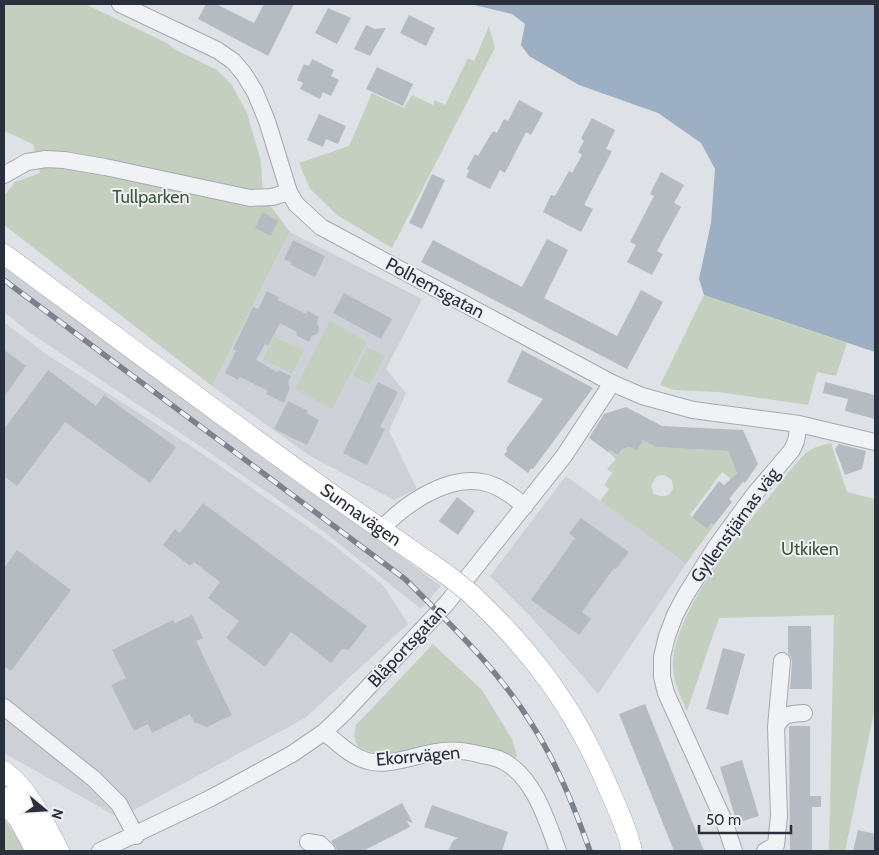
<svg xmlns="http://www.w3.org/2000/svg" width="879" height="855" viewBox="0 0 879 855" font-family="Cabin,sans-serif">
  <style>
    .built { fill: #cdd1d7 }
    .green { fill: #c5cfc0; fill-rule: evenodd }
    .water { fill: #9db0c3 }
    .building { fill: #b6bbc2 }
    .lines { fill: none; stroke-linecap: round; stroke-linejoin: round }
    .minor-casing { stroke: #a4a9af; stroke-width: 18 }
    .major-casing { stroke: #9fa7b1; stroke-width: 21 }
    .highway-casing { stroke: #87909b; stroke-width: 25 }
    .minor { stroke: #f1f2f5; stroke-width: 16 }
    .major { stroke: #fff; stroke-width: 20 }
    .highway { stroke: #fff; stroke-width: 24 }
    .rail-casing { stroke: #7a828e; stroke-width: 5.5 }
    .rail { stroke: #eef0f4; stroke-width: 4; stroke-dasharray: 11; stroke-linecap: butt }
    .major-bridge-casing { stroke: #9fa7b1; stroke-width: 21; stroke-linecap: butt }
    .major-bridge { stroke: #fff; stroke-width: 20 }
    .labels { text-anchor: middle; stroke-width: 4; stroke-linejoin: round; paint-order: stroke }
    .park-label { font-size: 18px; fill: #3f5638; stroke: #eef0f4 }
    .street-label { font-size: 18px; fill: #29303b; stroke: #eef0f4 }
  </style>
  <rect width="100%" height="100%" fill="#dee2e6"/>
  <!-- built -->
  <path class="built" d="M290 232 422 299 386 369 406 393 389 431 417 489 394 500 310 456 212 386Z
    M4 263 441 586 421 609 323 531 203 448 30 333 4 312Z
    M4 322 46 354 194 448 330 542 384 586 408 624 305 718 119 818 4 753Z
    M566 476 686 564 598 694 531 617 490 576Z"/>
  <!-- green -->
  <path class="green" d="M4 4H85L167 43 174 49 217 70 232 85 247 113 261 161 263 196 290 232 212 386 4 225V196L15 182 40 173 33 144 4 131Z
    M489 26 495 48 392 248 337 215 310 189 299 163 349 146 372 93 404 108 412 95 433 105 435 100 445 105 468 58 474 61Z
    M704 295 847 343 836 376 817 372 808 405 718 392 674 390 660 385Z
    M330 321 367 342 332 409 295 389Z
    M274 336 304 350 292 374 263 359Z
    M367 347 385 356 370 384 353 375Z
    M643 440 656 447 728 451 737 473 731 479 722 472 690 515 707 528 711 523 714 525 686 564 600 501 609 489 604 485 612 473 607 469 616 459 608 452 610 450 618 455 622 449 630 447 637 451ZM664 475 672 480 673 488C670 498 662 497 654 494L651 486 657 476Z
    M831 443 847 492 875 499V708L845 851H829L834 615 719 618 687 711C679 694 672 678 673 660 678 607 740 531 774 491 784 478 794 464 806 453 813 447 822 445 831 443Z
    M433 644 482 690 512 739 517 756 514 760C478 739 454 742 414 748 387 753 385 759 358 747L354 736 356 725Z
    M4 820 14 832 24 851H4Z"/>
  <!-- water -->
  <path class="water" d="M470 4H875V352L704 295 699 279 711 223 715 169 701 143 658 113 579 85 529 56 521 45 525 24 512 14Z"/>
  <!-- building -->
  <path class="building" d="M206 4H216L254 23 264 4H294L268 56 198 19Z
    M328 8 351 18 337 44 315 33Z
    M409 15 435 28 426 46 400 33Z
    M366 25 375 29 386 28 370 56 354 49Z
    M312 59 334 70 331 76 339 80 331 96 323 92 320 99 300 89 303 83 297 80 304 64 309 66Z
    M377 67 413 84 403 106 366 89Z
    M519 100 543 113 531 135 526 132 505 173 500 170 490 189 466 177 469 171 467 169 475 154 478 156 493 131 497 133 504 119 508 121Z
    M319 114 346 126 338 144 326 139 323 147 307 140Z
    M592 118 615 130 606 149 612 151 584 205 593 209 581 232 543 212 551 195 555 196 569 171 572 173 582 155 578 152 584 141 581 138Z
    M661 172 684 185 674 203 681 207 657 251 663 254 652 275 627 262 636 245 630 242 654 196 650 194Z
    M432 174 445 180 422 229 409 223Z
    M263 212 278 221 271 236 255 228Z
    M547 239 568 250 544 298 617 336 641 290 663 302 627 369 421 262 433 240 522 287Z
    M293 240 325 256 315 277 291 265 292 263 284 259Z
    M267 291 279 297 278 300 306 314 308 311 319 317 317 323 319 328 317 334 312 336 309 342 296 335 297 332 280 323 268 346 265 344 256 360 277 372 278 370 291 376 288 382 290 388 284 403 266 394 268 391 240 377 238 380 225 373 236 351 233 349 253 307 258 309Z
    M344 293 392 319 381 339 333 313Z
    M4 350 26 366 4 397Z
    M522 350 593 388 533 469 531 468 528 473 504 455 507 451 506 449 543 399 507 382Z
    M48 370 96 406 104 395 176 447 150 483 65 422 17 486 4 476V429Z
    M378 382 398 392 380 427 385 429 367 465 343 453Z
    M825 382 875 395V419L845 411 848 399 823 393Z
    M288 401 308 411 306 413 319 420 307 445 274 429Z
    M626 407 662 426 743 430 758 464 745 483 743 482 729 499 732 502 714 525 711 523 707 529 692 517 719 481 724 485 737 473 728 451 656 447 643 440 637 451 630 447 622 449 618 455 610 450 608 452 589 438 604 414Z
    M839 444 866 451 862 469 845 475 835 449Z
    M457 497 475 511 458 535 439 521Z
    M203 503 367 626 349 650 342 649 331 663 291 632 265 667 226 638 239 621 208 598 220 582 194 562 190 566 163 545 175 529 180 533Z
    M581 518 629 552 616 569 614 568 582 612 591 619 579 635 531 600 575 538 569 533Z
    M17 550 71 590 11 671 4 666V568Z
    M192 615 203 638 196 641 232 715 207 727 194 722 190 714 152 733 148 724 134 731 111 685 126 678 112 650 173 620 175 623Z
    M788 626H811L812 689H790L792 662 791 657 788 653Z
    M723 648 745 654 728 715 706 709Z
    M645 704 704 851H674L619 714Z
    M789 726H810V796H821V807H812V851H790Z
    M742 760 759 816 737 823 720 767Z
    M402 803 413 823 407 821 410 827 363 851H337L336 848 331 841Z
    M432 805 508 832 502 851H448L453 841 458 838 424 827Z
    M858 830 875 834V851H853Z"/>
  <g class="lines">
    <!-- minor casing -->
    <g class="minor-casing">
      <path id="minor" d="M120 4 217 50 233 61 244 74 255 92 267 121 289 192 296 204 321 227 612 383 642 396 693 410 799 424 875 442
        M4 175 27 162 46 159 64 160 105 167 250 198 272 197 289 192
        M381 530C403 505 447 475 482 482 499 485 512 496 525 506
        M4 707 94 779 119 804 136 836
        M776 727 782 661
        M324 732C337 742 351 757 368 761 388 767 416 755 436 752 451 749 467 751 482 755 489 756 497 758 503 761 534 777 547 821 558 851
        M308 842 320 844 327 851
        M100 851 211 798 292 754 324 732 344 713 447 603 564 456 612 383
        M734 851 724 821 666 693 662 677V657L667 636 675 615 685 596 715 548 753 496 792 450 796 441 799 424
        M765 851 776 845 779 816 776 727C784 713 788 714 804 713"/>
    </g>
    <!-- major casing -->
    <g class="major-casing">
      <g id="major">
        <path id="s1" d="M4 254C150 362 295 471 446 574"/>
        <path d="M471 594C533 652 575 709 608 787 617 808 627 828 632 851"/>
        <path d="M4 771C30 791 44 822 59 851"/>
      </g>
    </g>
    <!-- highway casing -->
    <g class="highway-casing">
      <path id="highway" d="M4 799 21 819 38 851"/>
    </g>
    <!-- minor -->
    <use href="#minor" class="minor"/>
    <!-- major -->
    <use href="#major" class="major"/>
    <!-- highway -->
    <use href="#highway" class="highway"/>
    <!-- rail casing -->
    <g class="rail-casing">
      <path id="rail" d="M4 280 405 579C450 624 497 668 531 723 557 763 574 807 590 851"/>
    </g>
    <!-- rail -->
    <use href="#rail" class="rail"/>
    <!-- major-bridge casing -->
    <g class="major-bridge-casing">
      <path id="major-bridge" d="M446 574 471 594"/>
    </g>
    <!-- major-bridge -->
    <use href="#major-bridge" class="major-bridge"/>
  </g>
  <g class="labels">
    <!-- park labels -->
    <g class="park-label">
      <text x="151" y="203">Tullparken</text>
      <text x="810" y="555">Utkiken</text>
    </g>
    <!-- street labels -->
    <g class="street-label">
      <text transform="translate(435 288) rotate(28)" y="6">Polhemsgatan</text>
      <text dy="6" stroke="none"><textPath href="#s1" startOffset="442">Sunnavägen</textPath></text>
      <text transform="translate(735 525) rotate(-54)" y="6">Gyllenstjärnas väg</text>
      <text transform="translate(407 646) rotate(-47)" y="6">Blåportsgatan</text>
      <text transform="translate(418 756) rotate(-5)" y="6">Ekorrvägen</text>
    </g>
  </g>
  <!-- border -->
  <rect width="879" height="855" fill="none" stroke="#29303b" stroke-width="10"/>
  <!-- north arrow -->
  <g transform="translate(45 810) rotate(108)" stroke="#eef0f4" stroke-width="4" paint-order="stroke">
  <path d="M0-4L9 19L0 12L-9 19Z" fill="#29303b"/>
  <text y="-8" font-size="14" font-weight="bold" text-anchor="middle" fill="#29303b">N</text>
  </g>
  <!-- scale -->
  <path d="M699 825v8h92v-8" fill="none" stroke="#29303b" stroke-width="2.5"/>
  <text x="706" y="825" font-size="15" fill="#29303b" stroke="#eef0f4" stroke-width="4" paint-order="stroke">50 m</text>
</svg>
